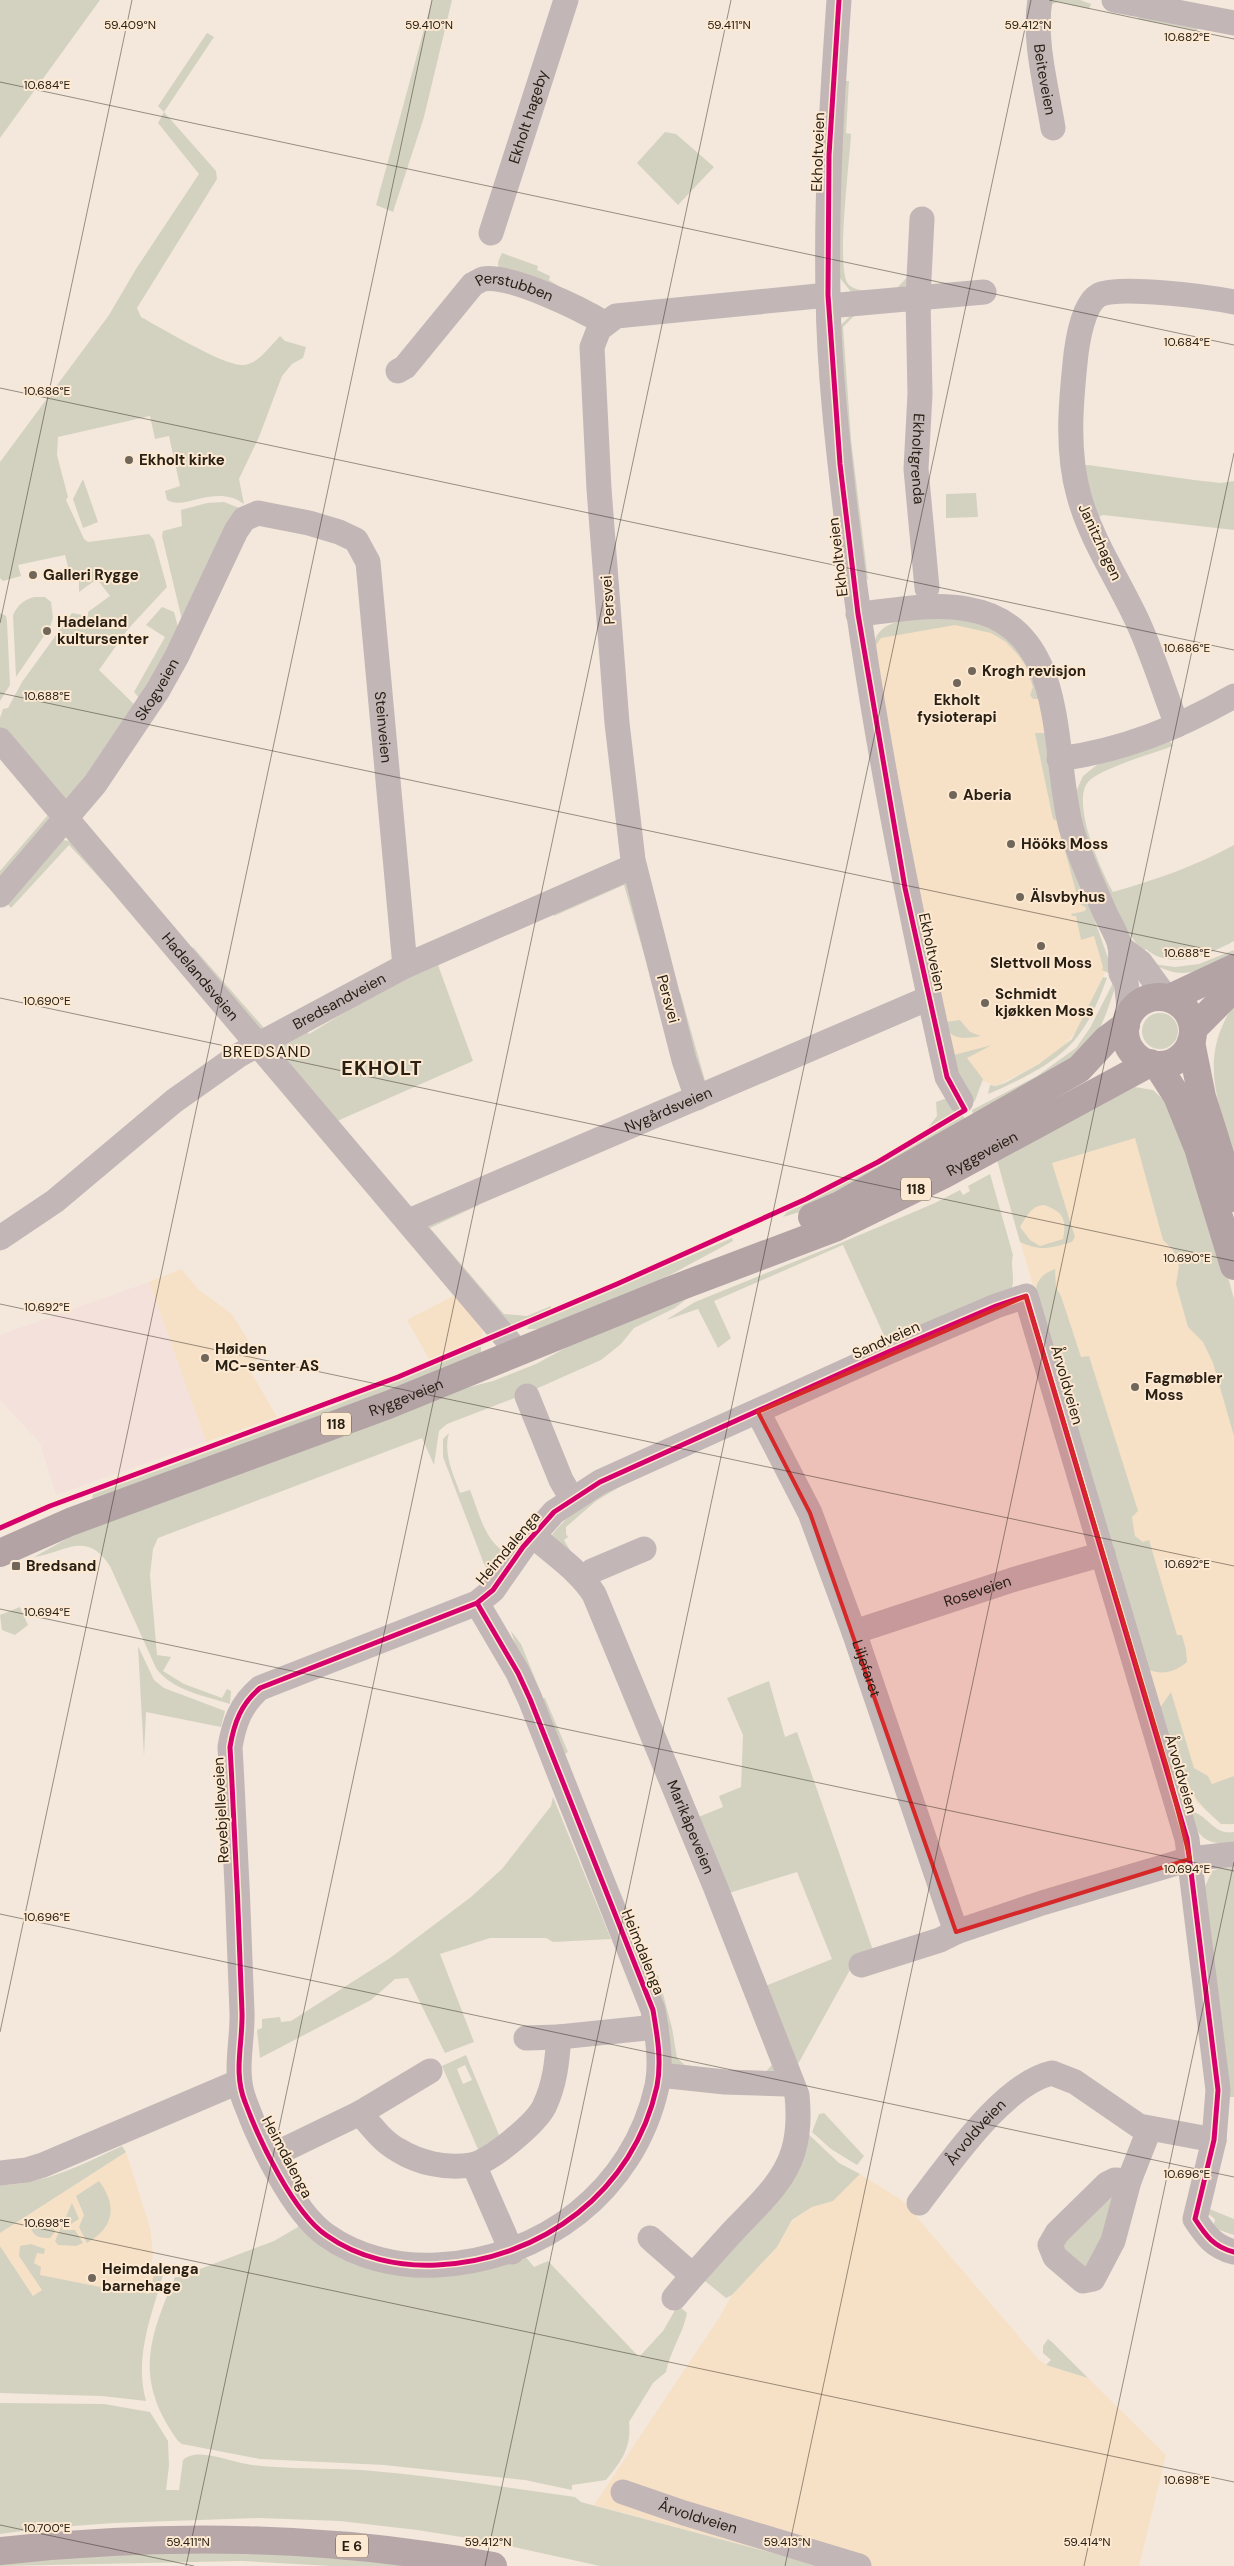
<svg xmlns="http://www.w3.org/2000/svg" width="1234" height="2566" viewBox="0 0 1234 2566" font-family="'DM Sans',sans-serif">
  <style>
    .built { fill: #f6e1c7 }
    .industrial { fill: #f5e1dc }
    .green { fill: #d3d2c0; fill-rule: evenodd }
    .lines { fill: none; stroke-linecap: round; stroke-linejoin: round }
    .minor { stroke: #c3b6b7; stroke-width: 25 }
    .major { stroke: #b3a3a5; stroke-width: 28 }
    .highway { stroke: #b8a7a8; stroke-width: 28 }
    .cycleway-casing { stroke: #fde9d1; stroke-width: 8 }
    .cycleway { stroke: #d6006c; stroke-width: 5 }
    .marked { fill: #d62828; fill-opacity: 0.2; stroke: #d62828; stroke-width: 4; stroke-linejoin: round }
    .ticks { fill: none; stroke: #292015; stroke-width: 1; stroke-opacity: 0.45 }
    .poi-dot { fill: #70665a; stroke: #fde9d1; stroke-width: 2 }
    .labels { text-anchor: middle; stroke-width: 4; stroke-linejoin: round; paint-order: stroke }
    .shield { fill: #fde9d1; stroke: #695c4d; stroke-width: 1 }
    .shield-label { font-size: 14px; font-weight: bold; fill: #292015 }
    .street-label { font-size: 15px; fill: #292015; stroke: #fde9d1 }
    .poi-label { font-size: 15px; font-weight: bold; fill: #292015; stroke: #fde9d1; text-anchor: start }
    .neighbourhood-label { font-size: 16px; letter-spacing: 1px; fill: #292015; stroke: #fde9d1 }
    .district-label { font-size: 20px; font-weight: bold; letter-spacing: 1px; fill: #292015; stroke: #fde9d1 }
    .ticks-label { font-size: 12px; text-anchor: middle; fill: #292015; stroke: #fde9d1; stroke-width: 4; stroke-linejoin: round; paint-order: stroke }
  </style>
  <rect width="100%" height="100%" fill="#f3e8db"/>
  <!-- built -->
  <path class="built" d="M946 616 1009 638 1039 680 1054 800 1109 973 1105 972 1079 1028 1063 1047 1039 1064 996 1086 970 1076 950 1056 930 980 874 638 885 626Z
    M1153 1090 1234 1299V1824L1232 1825 1221 1824 1197 1803 1190 1792 1181 1759 1173 1760 1002 1180Z
    M181 1269 199 1290 232 1314 259 1358 248 1367 277 1417 206 1442 149 1282Z
    M455 1295 484 1328 482 1338 429 1359 407 1320Z
    M126 2152 150 2228 153 2254 150 2273 163 2275 145 2336 141 2363V2381L146 2401 33 2296 0 2246V2233Z
    M860 2174 903 2201 1038 2359 1046 2365 1088 2378 1166 2455 1139 2566H821L594 2505 719 2318 732 2295 777 2247 792 2221 812 2207 833 2201Z"/>
  <!-- industrial -->
  <path class="industrial" d="M149 1282 206 1442 56 1495 40 1443 0 1400V1335Z"/>
  <!-- green -->
  <path class="green" d="M0 0H100L0 138Z
    M432 0H452L424 117 393 212 376 205Z
    M1045 0H1080L1091 4 1089 9 1058 2 1047 6Z
    M1142 14 1198 25 1197 31 1138 19Z
    M207 33 214 37 164 112 216 171 217 179 137 308 141 317C161 328 221 364 241 365 257 366 270 346 280 336L285 341 306 347 303 358 292 364 282 376 259 437 239 479 244 504C216 483 185 511 167 500L165 491 180 486 169 436 155 439 150 416 58 437 57 455 68 497 66 500 84 539 88 542 149 534 154 540 167 587 128 629 99 670 139 709 66 802 0 730V718L3 709 8 708 22 682 72 613 88 616V612L110 596 97 579 79 592V572L70 574 65 555 18 565 21 576 3 581 0 578V462L109 315 136 269 199 174 158 123 164 112 158 106Z
    M846 81H849L846 133 851 134C850 158 835 274 849 285 861 295 882 289 897 288L912 272 910 286 852 293 839 277 836 248Z
    M665 132 676 134 714 167 678 205 637 163Z
    M502 253 538 266 537 270 550 276 549 280 560 287 499 273 498 262Z
    M902 306 914 318 912 323 907 313 902 310 856 314 843 327 851 439 868 580 862 573 847 442 840 326 856 310Z
    M1088 465 1194 480 1221 483 1234 481V530L1103 515 1093 519 1081 466Z
    M83 479 98 522 83 528 73 499Z
    M976 493 978 517 946 518V494Z
    M224 502 242 509 182 620 162 536 163 531 182 526 181 510 207 503Z
    M34 597H45L51 602 53 618 50 627 16 677 13 615C18 605 23 600 34 597Z
    M162 607 174 612 180 635 140 699 134 692 165 637 146 625Z
    M0 613 6 616 7 622 10 685 0 701Z
    M946 616 993 627 1021 650 1040 699H1033L1030 695 1033 687 1026 666 1018 655 1006 642 991 633 955 625 881 638 874 648C875 615 922 619 946 616Z
    M1035 733H1044L1048 736 1087 899 1112 969 1109 973 1102 970 1103 967 1094 936 1081 940 1076 916H1072L1071 914 1085 911 1086 908 1079 903 1057 821 1053 819Z
    M1169 740 1173 746C1154 753 1099 769 1088 782 1071 803 1101 871 1113 892 1157 879 1194 867 1234 845V941C1208 955 1171 971 1146 949L1142 952 1121 921 1092 858 1075 794 1083 776 1098 764Z
    M48 815 50 821 0 885V871Z
    M62 840 70 841 113 884 109 888 69 845 11 908 5 901Z
    M627 882 646 961 624 885 554 916 553 914Z
    M193 947 264 1028 261 1033 191 952Z
    M1234 950V957C1203 969 1185 982 1153 964L1175 967 1199 964Z
    M438 965 473 1061 335 1122 285 1062 281 1050 285 1041 306 1030 309 1034 390 985Z
    M1103 977 1107 978C1100 997 1092 1017 1080 1033 1062 1061 1018 1081 988 1094L990 1085 996 1086 1005 1083 1039 1064 1072 1039Z
    M1114 981V991L1106 1014 1100 1028 1081 1055 974 1119 972 1110 1037 1076 1076 1048 1090 1028Z
    M680 992 706 1084H702L677 999Z
    M1234 1005V1151C1215 1099 1200 1054 1234 1005Z
    M1142 1031a18 18 0 1 1 36 0a18 18 0 1 1-36 0Z
    M960 1020 970 1032 981 1036C965 1039 949 1041 945 1022Z
    M992 1045 967 1058 983 1079 975 1101 968 1104 950 1056Z
    M1135 1087 1153 1090 1167 1103 1212 1219 1234 1299V1436L1213 1363 1203 1342 1188 1327 1176 1284 1179 1266 1173 1250 1163 1240 1135 1138 1052 1163 1075 1237 1072 1242C1050 1248 1042 1252 1020 1242L997 1160ZM1044 1205C1063 1212 1067 1218 1063 1239L1040 1246 1030 1240 1020 1227C1027 1216 1031 1206 1044 1205Z
    M947 1098 958 1110 927 1129 937 1116 936 1102Z
    M962 1115 968 1121 803 1211 783 1217 787 1212 898 1154Z
    M990 1174 1013 1255C1010 1266 1015 1276 1012 1288L887 1342 843 1245 714 1301 731 1338 718 1348 698 1309 666 1320 695 1302 843 1242 935 1203 960 1190 963 1195 970 1191 968 1186Z
    M475 1200 479 1205 430 1228 504 1314 527 1316 551 1306V1308L514 1325 509 1324 427 1229 430 1223Z
    M732 1238 733 1241 670 1275 541 1329H527L530 1324Z
    M1055 1269 1056 1288 1061 1296 1081 1357 1089 1356 1138 1511 1132 1517 1135 1536 1143 1542 1149 1540 1177 1635H1182L1186 1650 1187 1662C1175 1672 1163 1675 1149 1670L1036 1291C1036 1280 1044 1273 1055 1269Z
    M689 1297 675 1308 634 1328 621 1344 601 1360 520 1396 447 1424 439 1431 434 1465 422 1438 158 1538 153 1549 150 1575 157 1655 171 1657 163 1671 184 1684 222 1698 227 1689 231 1691 230 1704C205 1696 171 1690 156 1668L110 1566C86 1530 67 1552 34 1557L70 1537 443 1394 493 1381 536 1364 580 1340Z
    M478 1347H481V1352L469 1360 416 1381 92 1499 93 1494 336 1405Z
    M449 1433C443 1454 453 1473 460 1493L470 1490C478 1510 484 1538 502 1550L541 1513 494 1573 489 1571 484 1564 443 1457V1439Z
    M621 1486 596 1501 566 1527V1534L568 1537 564 1540 574 1557 551 1536C569 1512 593 1497 621 1486Z
    M20 1607 28 1625 15 1635 2 1630 0 1615Z
    M511 1631 521 1644 543 1698H545L568 1752 563 1755C593 1829 626 1902 654 1977L658 1975 672 2028 677 2058 685 2065 762 2076 778 2058 772 2079 671 2065 524 1672Z
    M138 1646 154 1680 164 1688 225 1711 221 1727 146 1712 144 1756Z
    M769 1681 785 1737 797 1732 875 1956 851 1968 798 2064 763 1987 832 1959 797 1872 729 1893 696 1818 723 1807 719 1796 741 1787 743 1735 727 1698Z
    M1171 1692 1194 1768 1208 1776 1212 1784 1234 1776V1824H1221C1193 1798 1191 1796 1181 1759L1173 1760 1159 1709Z
    M553 1797 611 1939 553 1942 546 1938H490L440 1954 474 2042 445 2053 408 1978 395 1979 371 2000 260 2058 257 2030 262 2028V2019L280 2017 281 2022 291 2021 390 1958 471 1897 502 1869 551 1806Z
    M1194 1812C1210 1818 1214 1835 1234 1832V1843C1207 1846 1197 1837 1190 1813Z
    M1227 1865H1234V2097H1226L1202 1893 1212 1871Z
    M466 2055 502 2142 480 2154 442 2066ZM465 2065 472 2080 463 2084 457 2069Z
    M824 2113 864 2156 857 2165 831 2149 812 2132 819 2114Z
    M805 2131 839 2163 860 2174 833 2201 812 2207 792 2220 777 2247 732 2295 726 2298 700 2277Z
    M122 2146 126 2152 0 2233V2185C44 2185 83 2164 122 2146Z
    M99 2181C117 2205 115 2227 87 2243L79 2227 84 2215 76 2196Z
    M1115 2187 1099 2259 1078 2272 1057 2239Z
    M72 2203 79 2219 62 2230H75L83 2243 76 2246 58 2245 55 2241Z
    M1207 2208 1234 2219V2235L1213 2228 1215 2219 1207 2213Z
    M297 2219 348 2256H525L534 2267 548 2261 639 2357 663 2331 678 2305 687 2313C683 2334 670 2351 666 2372L653 2383 629 2422C632 2447 621 2462 606 2480L572 2485V2490L525 2480 384 2465 260 2459 182 2444 178 2441C134 2380 148 2340 175 2277H186L192 2272 274 2241 298 2227Z
    M38 2220C47 2221 53 2223 55 2232L50 2238C41 2238 34 2238 31 2228Z
    M31 2244 45 2249 44 2254 37 2253 34 2263 41 2267 40 2275 130 2293 131 2290 149 2294 154 2274 163 2275C151 2317 134 2357 146 2401L102 2396 0 2393V2246L33 2296 42 2290 19 2256 20 2246Z
    M1048 2339 1052 2342 1088 2378 1046 2365 1051 2360 1043 2353V2346Z
    M0 2403 104 2404 150 2412 168 2441 169 2466 166 2490H179L183 2460C198 2446 232 2463 252 2465 288 2469 326 2468 362 2470 434 2476 504 2487 575 2497L581 2502 821 2566H600L487 2541 417 2530 340 2521 259 2518 114 2523 45 2528 0 2534Z
    M157 2550 286 2552 425 2566H331L242 2561 0 2566V2564Z"/>
  <g class="lines">
    <!-- minor -->
    <g class="minor">
      <path d="M839 0C832 98 826 196 828 295 829 371 838 448 847 524 869 710 906 894 947 1077L961 1101"/>
      <path id="s1" d="M1040 0C1033 39 1047 90 1053 128"/>
      <path d="M1114 0 1234 23"/>
      <path id="s2" d="M922 219 918 298 920 394 916 469 927 588"/>
      <path id="s3" d="M491 233 566 0"/>
      <path d="M828 306 984 292"/>
      <path id="s4" d="M398 371 405 367 473 284C476 283 480 280 483 279 510 274 581 309 604 323"/>
      <path d="M858 614C893 611 932 602 967 609 1070 626 1051 751 1071 827 1079 857 1094 887 1106 915 1111 925 1118 936 1120 946 1122 955 1119 964 1121 973 1122 976 1125 980 1126 983 1128 993 1128 1004 1130 1013"/>
      <path d="M1177 725C1163 689 1152 651 1135 616 1116 576 1091 539 1079 496 1066 450 1071 400 1076 354 1078 338 1084 303 1099 295 1120 285 1209 297 1234 302"/>
      <path id="s5" d="M0 740 517 1351"/>
      <path d="M1059 759C1124 750 1178 728 1234 696"/>
      <path id="s6" d="M0 895 95 784 158 690 177 656 236 531 244 519 258 513 309 523 339 532 356 540 368 562 405 966"/>
      <path d="M1120 947 1141 963 1165 996"/>
      <path d="M697 1098 684 1060 633 860 617 723 599 489 592 347 599 329 616 316 828 295"/>
      <path id="s7" d="M409 1221 929 998"/>
      <path id="s8" d="M0 1238 55 1201 174 1101 239 1055 405 966 634 866"/>
      <path d="M527 1396 561 1480 572 1499"/>
      <path id="s9" d="M758 1412 810 1513 854 1632 956 1932 1042 1903 1190 1859 1234 1854"/>
      <path id="s10" d="M534 1536C554 1555 579 1570 594 1594L715 1886 797 2095C799 2115 799 2133 793 2152 784 2182 758 2205 737 2227 715 2251 694 2274 674 2298"/>
      <path d="M583 1578 592 1571 644 1549"/>
      <path d="M477 1603 260 1688C241 1704 234 1723 230 1747 235 1835 239 1923 242 2012 243 2043 233 2072 245 2102 259 2140 293 2212 326 2235 358 2258 399 2267 437 2265 542 2260 634 2191 657 2086 662 2061 657 2034 653 2010L530 1699 518 1673 477 1603 493 1590 523 1547 554 1512 600 1482 888 1352 996 1306 1026 1296 1187 1839 1218 2090 1214 2140 1195 2219C1206 2236 1214 2247 1234 2252"/>
      <path id="s11" d="M854 1632 1012 1580 1103 1554"/>
      <path d="M861 1965 940 1940 956 1932"/>
      <path d="M526 2038 559 2037"/>
      <path d="M659 2075 725 2082 786 2084 790 2081"/>
      <path d="M360 2113 430 2071"/>
      <path d="M271 2156 360 2113C371 2126 383 2142 398 2150 419 2163 446 2169 471 2165 489 2163 535 2124 544 2107 555 2084 557 2062 559 2037L656 2027"/>
      <path d="M474 2165 512 2252"/>
      <path d="M0 2173 27 2170 43 2165 238 2082"/>
      <path d="M1115 2180 1129 2181 1113 2241 1093 2279 1083 2281 1055 2257 1050 2245 1057 2233 1107 2184Z"/>
      <path d="M1129 2181 1149 2130"/>
      <path id="s12" d="M919 2203C950 2163 1003 2084 1052 2073L1075 2082 1139 2126 1214 2140"/>
      <path d="M650 2238 692 2275"/>
      <path id="s13" d="M623 2492 684 2513 859 2566"/>
    </g>
    <!-- major -->
    <g class="major">
      <circle cx="1159" cy="1031" r="34"/>
      <path d="M1170 998 1234 968"/>
      <path d="M1194 1028 1234 988"/>
      <path d="M1191 1042 1202 1097 1234 1198"/>
      <path d="M1157 1065 1177 1096 1198 1148 1234 1266"/>
      <path d="M812 1217 842 1204 1079 1069 1106 1040 1126 1025"/>
      <path id="s14" d="M0 1553 70 1522 388 1405 671 1290 835 1228 943 1175 1150 1063"/>
    </g>
    <!-- highway -->
    <path class="highway" d="M0 2551C167 2533 327 2535 493 2566"/>
    <!-- cycleway casing -->
    <g class="cycleway-casing">
      <path id="cycleway" d="M0 1528 50 1506 398 1377 617 1284 806 1199 878 1162 965 1110 947 1077 905 888 858 614 840 464 828 295 829 155 839 0
        M477 1603 260 1688C241 1704 234 1723 230 1747 235 1835 239 1923 242 2012 243 2043 233 2072 245 2102 259 2140 293 2212 326 2235 358 2258 399 2267 437 2265 542 2260 634 2191 657 2086 662 2061 657 2034 653 2010L530 1699 518 1673 477 1603 493 1590 523 1547 554 1512 600 1482 888 1352 996 1306 1026 1296 1187 1839 1218 2090 1214 2140 1195 2219C1206 2236 1214 2247 1234 2252"/>
    </g>
    <!-- cycleway -->
    <use href="#cycleway" class="cycleway"/>
  </g>
  <!-- marked area -->
  <path class="marked" d="M1026 1296 1167 1767 1190 1859 956 1932 810 1513 758 1412Z"/>
  <!-- ticks -->
  <path class="ticks" d="M1049 0 1234 39M0 82 1234 345M0 388 1234 650M0 623 132 0M0 693 1234 955M0 998 1234 1261M0 1304 1234 1566M0 1609 1234 1871M0 1914 1234 2177M0 2032 432 0M0 2220 1234 2482M0 2525 194 2566M186 2566 731 0M485 2566 1031 0M785 2566 1234 453M1084 2566 1234 1862"/>
  <!-- markers -->
  <g class="poi-dot">
    <circle cx="129" cy="460" r="5"/>
    <circle cx="33" cy="575" r="5"/>
    <circle cx="47" cy="631" r="5"/>
    <circle cx="972" cy="671" r="5"/>
    <circle cx="957" cy="683" r="5"/>
    <circle cx="953" cy="795" r="5"/>
    <circle cx="1011" cy="844" r="5"/>
    <circle cx="1020" cy="897" r="5"/>
    <circle cx="1041" cy="946" r="5"/>
    <circle cx="985" cy="1003" r="5"/>
    <circle cx="205" cy="1358" r="5"/>
    <circle cx="1135" cy="1387" r="5"/>
    <rect x="11" y="1561" width="10" height="10" rx="2.5"/>
    <circle cx="92" cy="2278" r="5"/>
  </g>
  <g class="labels">
    <!-- shield labels -->
    <g class="shield">
      <rect x="901" y="1177.5" width="30" height="23" rx="4"/>
      <rect x="321" y="1412.5" width="30" height="23" rx="4"/>
      <rect x="336" y="2534.5" width="32" height="23" rx="4"/>
    </g>
    <g class="shield-label">
      <text x="916" y="1194">118</text>
      <text x="336" y="1429">118</text>
      <text x="352" y="2551">E 6</text>
    </g>
    <!-- street labels -->
    <g class="street-label">
      <text dy="5" stroke="none"><textPath href="#s1" startOffset="80">Beiteveien</textPath></text>
      <text dy="5" stroke="none"><textPath href="#s3" startOffset="122">Ekholt hageby</textPath></text>
      <text transform="translate(818 152) rotate(-88)" y="5">Ekholtveien</text>
      <text dy="5" stroke="none"><textPath href="#s4" startOffset="159">Perstubben</textPath></text>
      <text dy="5" stroke="none"><textPath href="#s2" startOffset="240">Ekholtgrenda</textPath></text>
      <text transform="translate(1100 542) rotate(65)" y="5">Janitzhagen</text>
      <text transform="translate(838 557) rotate(-97)" y="5">Ekholtveien</text>
      <text transform="translate(608 600) rotate(-94)" y="5">Persvei</text>
      <text dy="5" stroke="none"><textPath href="#s6" startOffset="259">Skogveien</textPath></text>
      <text dy="5" stroke="none"><textPath href="#s6" startOffset="759">Steinveien</textPath></text>
      <text transform="translate(932 952) rotate(78)" y="5">Ekholtveien</text>
      <text dy="5" stroke="none"><textPath href="#s5" startOffset="310">Hadelandsveien</textPath></text>
      <text transform="translate(668 999) rotate(75)" y="5">Persvei</text>
      <text dy="5" stroke="none"><textPath href="#s8" startOffset="415">Bredsandveien</textPath></text>
      <text dy="5" stroke="none"><textPath href="#s7" startOffset="282">Nygårdsveien</textPath></text>
      <text dy="5" stroke="none"><textPath href="#s14" startOffset="1061">Ryggeveien</textPath></text>
      <text transform="translate(886 1340) rotate(-24)" y="5">Sandveien</text>
      <text transform="translate(1067 1385) rotate(74)" y="5">Årvoldveien</text>
      <text dy="5" stroke="none"><textPath href="#s14" startOffset="435">Ryggeveien</textPath></text>
      <text transform="translate(508 1548) rotate(-50)" y="5">Heimdalenga</text>
      <text dy="5" stroke="none"><textPath href="#s11" startOffset="130">Roseveien</textPath></text>
      <text dy="5" stroke="none"><textPath href="#s9" startOffset="279">Liljefaret</textPath></text>
      <text transform="translate(1181 1774) rotate(74)" y="5">Årvoldveien</text>
      <text transform="translate(221 1810) rotate(-93)" y="5">Revebjelleveien</text>
      <text dy="5" stroke="none"><textPath href="#s10" startOffset="336">Marikåpeveien</textPath></text>
      <text transform="translate(643 1952) rotate(68)" y="5">Heimdalenga</text>
      <text dy="5" stroke="none"><textPath href="#s12" startOffset="91">Årvoldveien</textPath></text>
      <text transform="translate(287 2157) rotate(62)" y="5">Heimdalenga</text>
      <text dy="5" stroke="none"><textPath href="#s13" startOffset="79">Årvoldveien</textPath></text>
    </g>
    <!-- poi labels -->
    <g class="poi-label">
      <text x="139" y="465">Ekholt kirke</text>
      <text x="43" y="580">Galleri Rygge</text>
      <text x="57" y="627">Hadeland<tspan x="57" dy="17">kultursenter</tspan></text>
      <text x="982" y="676">Krogh revisjon</text>
      <text x="957" y="705" text-anchor="middle">Ekholt<tspan x="957" dy="17">fysioterapi</tspan></text>
      <text x="963" y="800">Aberia</text>
      <text x="1021" y="849">Hööks Moss</text>
      <text x="1030" y="902">Älsvbyhus</text>
      <text x="1041" y="968" text-anchor="middle">Slettvoll Moss</text>
      <text x="995" y="999">Schmidt<tspan x="995" dy="17">kjøkken Moss</tspan></text>
      <text x="215" y="1354">Høiden<tspan x="215" dy="17">MC-senter AS</tspan></text>
      <text x="1145" y="1383">Fagmøbler<tspan x="1145" dy="17">Moss</tspan></text>
      <text x="26" y="1571">Bredsand</text>
      <text x="102" y="2274">Heimdalenga<tspan x="102" dy="17">barnehage</tspan></text>
    </g>
    <!-- neighbourhood labels -->
    <g class="neighbourhood-label">
      <text x="267" y="1057">BREDSAND</text>
    </g>
    <!-- district labels -->
    <g class="district-label">
      <text x="382" y="1075">EKHOLT</text>
    </g>
  </g>
  <g class="ticks-label">
    <text x="130" y="29">59.409°N</text>
    <text x="429" y="29">59.410°N</text>
    <text x="729" y="29">59.411°N</text>
    <text x="1028" y="29">59.412°N</text>
    <text x="1187" y="41">10.682°E</text>
    <text x="47" y="89">10.684°E</text>
    <text x="1187" y="346">10.684°E</text>
    <text x="47" y="395">10.686°E</text>
    <text x="1187" y="652">10.686°E</text>
    <text x="47" y="700">10.688°E</text>
    <text x="1187" y="957">10.688°E</text>
    <text x="47" y="1005">10.690°E</text>
    <text x="1187" y="1262">10.690°E</text>
    <text x="47" y="1311">10.692°E</text>
    <text x="1187" y="1568">10.692°E</text>
    <text x="47" y="1616">10.694°E</text>
    <text x="1187" y="1873">10.694°E</text>
    <text x="47" y="1921">10.696°E</text>
    <text x="1187" y="2178">10.696°E</text>
    <text x="47" y="2227">10.698°E</text>
    <text x="1187" y="2484">10.698°E</text>
    <text x="47" y="2532">10.700°E</text>
    <text x="188" y="2546">59.411°N</text>
    <text x="488" y="2546">59.412°N</text>
    <text x="787" y="2546">59.413°N</text>
    <text x="1087" y="2546">59.414°N</text>
  </g>
</svg>
